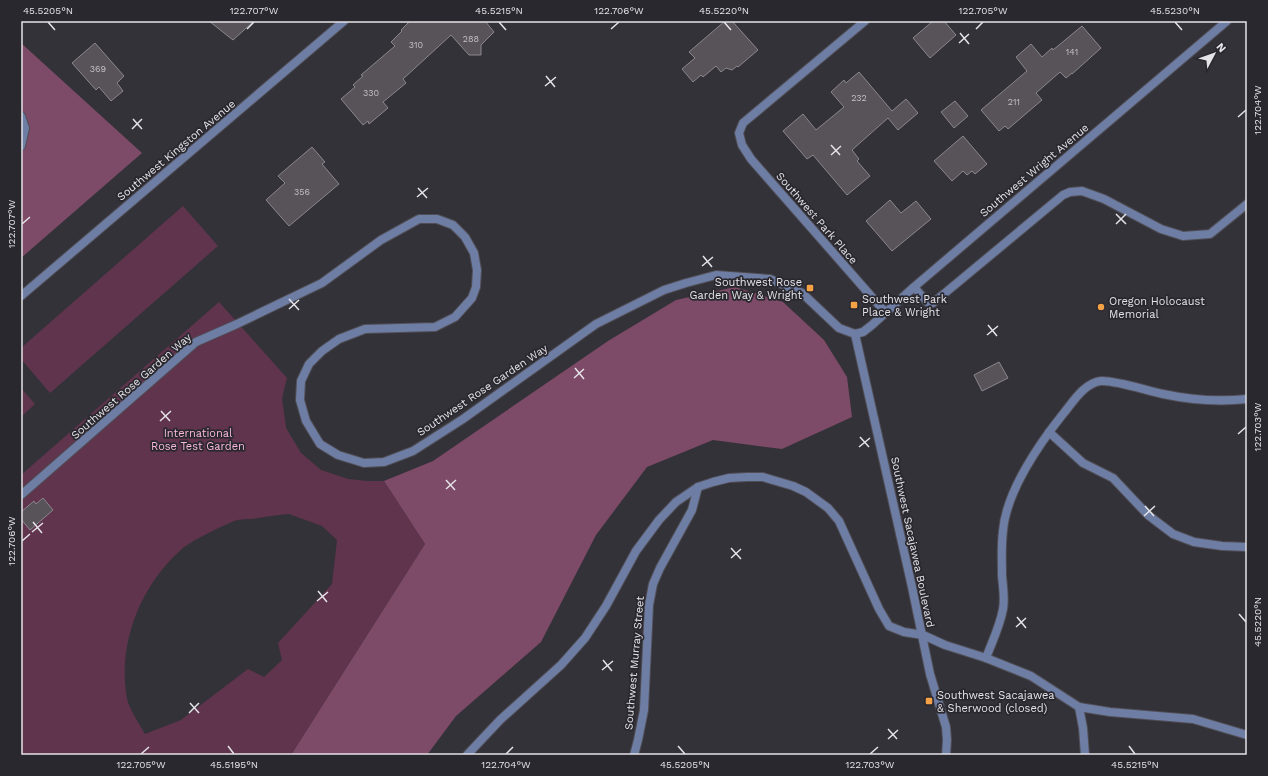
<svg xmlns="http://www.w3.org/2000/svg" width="1268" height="776" viewBox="0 0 1268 776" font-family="'Work Sans',sans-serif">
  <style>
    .green { fill: #60344d; fill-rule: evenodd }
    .forest { fill: #7d4a67 }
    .building { fill: #585259; stroke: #8c878e }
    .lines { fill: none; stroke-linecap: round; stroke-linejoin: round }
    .service-casing { stroke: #504e55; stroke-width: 10 }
    .pedestrian-casing { stroke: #504e55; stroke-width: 10 }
    .minor-casing { stroke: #504e55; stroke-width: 10 }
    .tertiary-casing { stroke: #504e55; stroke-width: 10 }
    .service { stroke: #6d7da4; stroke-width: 8 }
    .pedestrian { stroke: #6d7da4; stroke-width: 8 }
    .minor { stroke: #6d7da4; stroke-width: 8 }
    .tertiary { stroke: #6d7da4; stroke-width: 8 }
    .ticks { fill: none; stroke: #e4e3e8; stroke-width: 1.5 }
    .poi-dot { fill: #f5a246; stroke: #2a282f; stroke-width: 1.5 }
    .labels { text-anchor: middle; stroke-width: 3.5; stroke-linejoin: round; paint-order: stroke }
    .number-label { font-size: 9px; fill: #c1bfc4 }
    .street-label { font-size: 11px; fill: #e4e3e8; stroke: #2a282f }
    .poi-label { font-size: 11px; fill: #e4e3e8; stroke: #2a282f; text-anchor: start }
    .park-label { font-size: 11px; fill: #fab8db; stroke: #2a282f }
    .neatline { fill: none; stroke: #e4e3e8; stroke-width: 1.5 }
    .ticks-label { font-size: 10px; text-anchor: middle; fill: #e4e3e8 }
  </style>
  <rect width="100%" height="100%" fill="#343239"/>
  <!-- green -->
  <path class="green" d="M183 206 218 246 50 393 21 359V348Z
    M219 302 287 378 282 398 286 428 301 453 321 470 348 479 368 481H384L425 544 291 755H21V475ZM289 514 322 526 337 540 332 584 278 643 282 660 264 677 248 669 181 720 145 734C140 725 128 707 127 698 117 643 141 584 183 548 195 539 220 527 234 521 240 519 247 519 252 519 264 517 277 515 289 514Z
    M21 388 35 404 21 417Z"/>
  <!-- forest -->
  <path class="forest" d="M21 43 142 153 21 258Z
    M735 287 783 302 824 340 847 377 852 417 782 449 713 440 647 467 596 535 541 642 456 716 427 755H291L425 544 384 481 433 461 608 341 676 300Z"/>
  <!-- building -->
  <path class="building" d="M209 21H254L233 40Z
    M410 21H485L494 32 481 45V55H469L451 35 403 79 406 83 383 102 388 108 369 124 368 121 363 125 341 99 355 87 353 85 363 76 361 75 395 46 391 42 402 31 401 30Z
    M725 21H732L758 50 738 67 737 66 732 70 726 68 721 72 716 66 703 77 701 75 693 82 682 69 695 58 689 52Z
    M933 21H944L956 35 930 58 913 38Z
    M1082 26 1101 48 1072 74V73L1066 78 1060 72 1036 93 1042 100 1008 129 1005 126 999 131 981 110 1027 71 1016 57 1031 44 1042 57 1052 48 1053 50Z
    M95 43 124 76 117 83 123 91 111 101 99 87 96 90 72 63Z
    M859 72 892 111 906 99 918 113 898 130 888 118 852 150 859 159 857 161 870 176 847 195 813 155 807 159 783 131 803 114 816 130 844 107 831 92 844 80 846 83Z
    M955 101 968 116 954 128 941 112Z
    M963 136 987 164 975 174 972 171 967 175 963 171 952 181 934 161Z
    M312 147 325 162 322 164 339 184 289 226 266 200 285 183 278 176Z
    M890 200 901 213 916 201 931 219 892 251 866 221Z
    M999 362 1008 378 982 391 974 375Z
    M43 498 53 510 30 530 21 519V512L34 501 36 504Z"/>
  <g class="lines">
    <!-- service casing -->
    <g class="service-casing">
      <path id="service" d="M21 116 25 128 21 146
        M634 755 638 740 644 710 649 605 653 584 660 568 692 510 698 487"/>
    </g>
    <!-- pedestrian casing -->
    <g class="pedestrian-casing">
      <path id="pedestrian" d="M1049 432 1083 463 1113 478 1148 515 1173 534 1194 542 1222 546 1247 547
        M1079 707 1083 728 1085 755"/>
    </g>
    <!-- minor casing -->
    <g class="minor-casing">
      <path id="minor" d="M865 21 743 123 739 133 742 145 751 159 885 312
        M914 287 927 302 933 303 1063 195 1070 192 1082 191 1104 199 1161 229 1183 236 1210 234 1247 204
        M855 334 863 332 872 325 914 287 1227 21
        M986 658C992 642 1000 626 1003 609 1005 599 1003 587 1002 576 1002 561 1001 546 1003 531 1006 492 1039 444 1063 414 1073 402 1084 383 1101 381 1115 380 1148 391 1163 394 1191 400 1219 402 1247 399"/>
    </g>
    <!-- tertiary casing -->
    <g class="tertiary-casing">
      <path id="tertiary" d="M21 296 344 21
        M21 495 196 342 237 324 322 283 381 240 419 219H437L453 225 465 237 474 253 477 270 476 287 472 298 455 317 435 327 365 329 339 339 322 351 309 364 301 381 300 400 306 421 320 444 338 455 364 463 384 462 413 451 463 419 596 324 664 290 686 283 716 275 770 279 802 293 839 328 855 334 912 587 930 674 946 727 947 740 946 755
        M467 755 500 720 561 665 585 638 606 606 636 551 659 520 676 502 698 487 713 482 729 478 747 477H763L793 486 806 492 828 508 839 521 879 609 889 626 904 632 923 635 945 645 986 658 1031 676 1079 707 1110 712 1193 719 1247 735"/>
    </g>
    <!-- service -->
    <use href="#service" class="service"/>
    <!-- pedestrian -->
    <use href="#pedestrian" class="pedestrian"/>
    <!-- minor -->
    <use href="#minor" class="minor"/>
    <!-- tertiary -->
    <use href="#tertiary" class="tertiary"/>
  </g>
  <!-- ticks -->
  <path class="ticks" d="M48 22 55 30M499 22 506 30M724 22 731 30M1175 22 1182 30M247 29 254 22M611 29 619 22M976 29 983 22M960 33 969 44M959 43 969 34M546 76 555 87M545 86 556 77M1238 117 1246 110M133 119 142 129M132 129 142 119M831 145 840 155M831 155 841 146M418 188 427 198M417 197 428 188M1116 214 1126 224M22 224 30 217M1116 224 1126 214M703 256 712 267M702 266 713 257M289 299 299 310M289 309 299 300M988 325 997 336M987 335 998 326M575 368 584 379M574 378 584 369M161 411 170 421M160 421 171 411M1238 434 1246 427M860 437 869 447M859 447 870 438M446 480 455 490M446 489 456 480M1145 506 1154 516M1144 516 1155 506M33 522 42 533M32 532 43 523M22 541 30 534M731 548 741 559M731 558 741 549M318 591 327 602M317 601 328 592M1239 614 1246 622M1017 617 1026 628M1016 627 1026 618M603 660 612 671M602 670 613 661M190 703 199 713M189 713 199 703M888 729 897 739M888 739 898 730M228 746 234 754M678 746 685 754M1129 746 1135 754M141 754 149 747M506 754 513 747M870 754 878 747"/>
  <!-- markers -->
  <g class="poi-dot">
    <rect x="806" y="284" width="8" height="8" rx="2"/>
    <rect x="850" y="301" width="8" height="8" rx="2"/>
    <circle cx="1101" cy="307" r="4"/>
    <rect x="925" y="697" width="8" height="8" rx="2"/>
  </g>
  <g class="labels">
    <!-- number labels -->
    <g class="number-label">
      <text x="471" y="42">288</text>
      <text x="416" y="48">310</text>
      <text x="1072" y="55">141</text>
      <text x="98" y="72">369</text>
      <text x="371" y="96">330</text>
      <text x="859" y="101">232</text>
      <text x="1014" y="105">211</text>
      <text x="302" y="195">356</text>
    </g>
    <!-- street labels -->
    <g class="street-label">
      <text transform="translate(176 150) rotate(-40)" y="4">Southwest Kingston Avenue</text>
      <text transform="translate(1034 170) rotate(-40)" y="4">Southwest Wright Avenue</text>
      <text transform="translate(817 218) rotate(49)" y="4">Southwest Park Place</text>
      <text transform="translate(131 386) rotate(-41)" y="4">Southwest Rose Garden Way</text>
      <text transform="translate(482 390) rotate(-34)" y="4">Southwest Rose Garden Way</text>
      <text transform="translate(913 542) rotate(78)" y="4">Southwest Sacajawea Boulevard</text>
      <text transform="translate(634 663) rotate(-85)" y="4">Southwest Murray Street</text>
    </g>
    <!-- poi labels -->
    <g class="poi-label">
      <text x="802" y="286" text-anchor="end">Southwest Rose<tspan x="802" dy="13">Garden Way &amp; Wright</tspan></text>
      <text x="862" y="303">Southwest Park<tspan x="862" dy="13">Place &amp; Wright</tspan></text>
      <text x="1109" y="305">Oregon Holocaust<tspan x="1109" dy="13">Memorial</tspan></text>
      <text x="937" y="699">Southwest Sacajawea<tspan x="937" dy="13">&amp; Sherwood (closed)</tspan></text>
    </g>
    <!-- park labels -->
    <g class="park-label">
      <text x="198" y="437">International<tspan x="198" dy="13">Rose Test Garden</tspan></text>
    </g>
  </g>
  <!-- border -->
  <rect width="1268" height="776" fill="none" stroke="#2a282f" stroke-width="44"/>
  <!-- north arrow -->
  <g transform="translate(1214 54) rotate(49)" stroke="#2a282f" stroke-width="3" paint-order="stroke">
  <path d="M0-3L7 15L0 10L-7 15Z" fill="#e4e3e8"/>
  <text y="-6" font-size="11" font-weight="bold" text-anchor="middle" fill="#e4e3e8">N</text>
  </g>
  <rect x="22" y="22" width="1224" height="732" class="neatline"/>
  <g class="ticks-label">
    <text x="48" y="14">45.5205°N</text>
    <text x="254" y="14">122.707°W</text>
    <text x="499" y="14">45.5215°N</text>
    <text x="619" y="14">122.706°W</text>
    <text x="724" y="14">45.5220°N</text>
    <text x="983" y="14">122.705°W</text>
    <text x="1175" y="14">45.5230°N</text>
    <text transform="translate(1257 110) rotate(-90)" y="4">122.704°W</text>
    <text transform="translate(11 224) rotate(-90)" y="4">122.707°W</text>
    <text transform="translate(1257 427) rotate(-90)" y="4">122.703°W</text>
    <text transform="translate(11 541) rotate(-90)" y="4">122.706°W</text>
    <text transform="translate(1257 622) rotate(-90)" y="4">45.5220°N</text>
    <text x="141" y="768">122.705°W</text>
    <text x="234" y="768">45.5195°N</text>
    <text x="506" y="768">122.704°W</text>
    <text x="685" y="768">45.5205°N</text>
    <text x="870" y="768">122.703°W</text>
    <text x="1135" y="768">45.5215°N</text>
  </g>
</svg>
